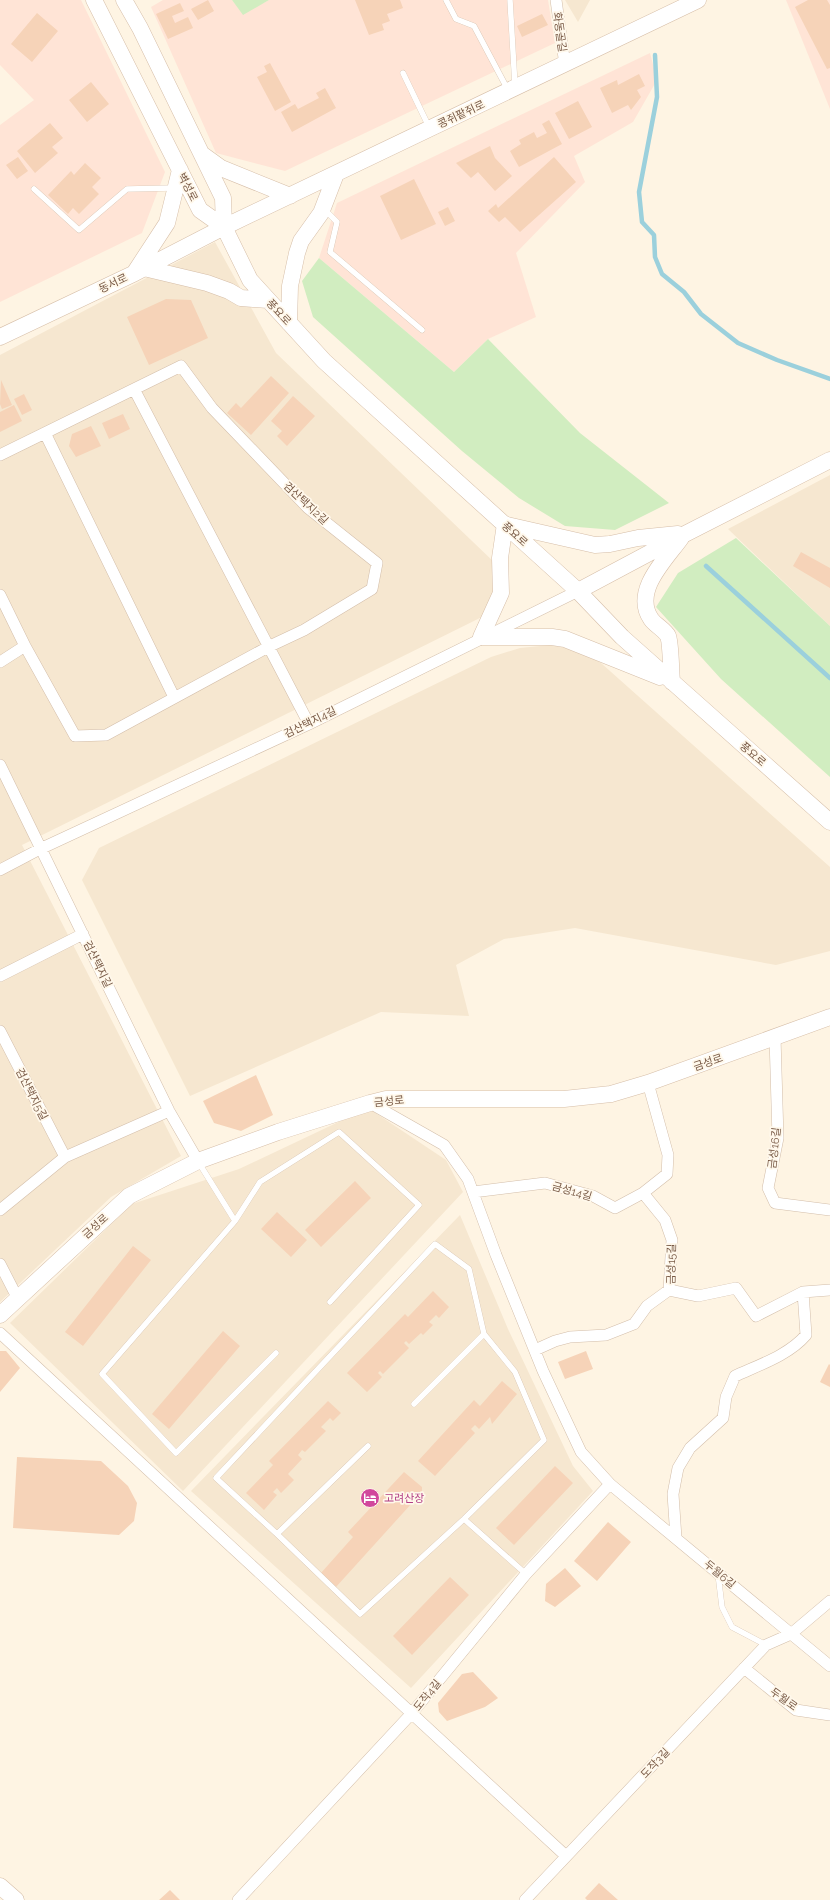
<svg xmlns="http://www.w3.org/2000/svg" width="830" height="1900" viewBox="0 0 830 1900" font-family="Raleway,'Noto Sans KR',sans-serif">
  <style>
    .residential { fill: #f6e7d0 }
    .commercial { fill: #ffe4d6 }
    .green { fill: #d1edc0 }
    .lines { fill: none; stroke-linecap: round; stroke-linejoin: round }
    .stream { stroke: #9bd0dc; stroke-width: 4.5 }
    .building { fill: #f6d3b8 }
    .lane-casing { stroke: #d3beaa; stroke-width: 6 }
    .street-casing { stroke: #d3beaa; stroke-width: 12 }
    .secondary-casing { stroke: #d6bea8; stroke-width: 17 }
    .lane { stroke: #fff; stroke-width: 5.5 }
    .street { stroke: #fff; stroke-width: 11 }
    .secondary { stroke: #fff; stroke-width: 16 }
    .labels { text-anchor: middle; stroke-width: 3.5; stroke-linejoin: round; paint-order: stroke }
    .street-label { font-size: 11px; fill: #795a46; stroke: #fff8eb }
    .hotel-label { font-size: 11px; fill: #b23c85; stroke: #fff8eb; text-anchor: start }
  </style>
  <rect width="100%" height="100%" fill="#fef4e3"/>
  <!-- residential -->
  <path class="residential" d="M565 0H590L578 22Z
    M215 242 276 353 496 564 497 576 490 613 22 845 181 1156 111 1197 0 1302V355Z
    M830 475V626L728 529Z
    M550 645 577 650 601 663 830 867V951L776 965 575 928 504 939 456 965 469 1016 381 1012 190 1096 82 880 99 848 491 657 520 648Z
    M368 1108 446 1160 463 1192 183 1491 10 1323 132 1204 239 1169Z
    M460 1215 508 1329 573 1466 593 1491 411 1688 191 1491Z"/>
  <!-- commercial -->
  <path class="commercial" d="M0 0H81L165 172 142 233 0 302V125L34 100 0 65Z
    M163 0H232L243 14 269 0H548L555 43 285 171 216 153 151 7Z
    M786 0H830V109Z
    M650 53 657 80 633 122 574 156 585 182 516 253 536 317 488 339 454 372 319 258 337 203Z"/>
  <!-- green -->
  <path class="green" d="M232 0H269L243 15Z
    M319 258 454 372 488 339 580 433 669 503 615 530 565 526 519 498 462 451 313 317 302 281Z
    M736 538 830 626V777L721 679 656 607 678 573Z"/>
  <g class="lines">
    <!-- stream -->
    <path class="stream" d="M655 55 657 97 639 192 642 222 654 235 655 257 662 274 684 292 701 314 738 343 777 360 830 379
      M706 566 830 678"/>
  </g>
  <!-- building -->
  <path class="building" d="M208 0 214 11 198 20 191 9Z
    M355 0H400L403 8 387 14 390 21 382 24 384 30 369 35Z
    M808 0H827L830 5V68L827 69 795 7Z
    M180 3 184 11 172 16 175 23 188 17 193 28 168 39 156 14Z
    M37 13 58 31 32 62 11 44Z
    M542 14 548 25 522 37 517 26Z
    M270 63 291 102 275 111 257 77 267 72 264 66Z
    M639 74 645 86 637 90 641 97 631 110 628 105 612 113 600 88 617 80 618 85Z
    M91 82 109 104 87 122 69 100Z
    M325 88 336 108 292 132 281 112 295 104 298 109 319 98 316 93Z
    M578 101 592 127 569 139 555 113Z
    M549 120 562 144 519 167 510 151 521 144 519 140 534 132 537 138 547 133 542 124Z
    M50 123 63 138 52 147 58 153 35 173 17 151Z
    M490 146 495 158 512 176 495 191 478 172 471 178 456 163Z
    M18 157 28 171 17 179 6 165Z
    M554 157 576 182 520 232 505 217 499 222 488 211 496 204 498 208Z
    M85 163 101 178 92 187 99 194 79 214 73 208 68 214 48 195 71 171 74 175Z
    M414 179 436 224 401 240 380 196Z
    M448 207 455 221 445 226 438 212Z
    M166 299 191 300 208 338 149 365 127 317Z
    M271 376 289 393 251 435 227 413 236 403 241 408Z
    M1 380 12 405 2 409 0 404Z
    M24 394 32 410 22 415 14 399Z
    M293 396 315 416 287 446 277 436 282 431 271 421Z
    M14 405 22 421 0 432V412Z
    M123 414 130 429 109 439 102 423Z
    M91 426 101 446 76 457 69 446 72 434Z
    M801 552 830 568V588L793 566Z
    M256 1075 273 1115 241 1131 214 1123 203 1101Z
    M355 1181 371 1198 321 1247 305 1230Z
    M277 1212 307 1240 291 1257 261 1229Z
    M133 1246 151 1260 83 1346 65 1332Z
    M433 1291 449 1307 439 1318 436 1315 429 1322 433 1325 423 1335 421 1333 409 1344 406 1341 404 1343 409 1348 383 1374 380 1371 378 1373 382 1377 367 1392 347 1373 405 1314 408 1317Z
    M223 1331 240 1346 169 1429 152 1414Z
    M0 1351H6L20 1368 0 1392Z
    M586 1351 593 1369 565 1379 558 1362Z
    M829 1364 830 1365V1387L820 1382Z
    M502 1381 517 1394 492 1424 490 1417 479 1429 475 1425 471 1429 475 1433 435 1476 418 1461 474 1400 480 1406Z
    M328 1401 341 1413 333 1421 330 1418 321 1427 326 1431 305 1452 302 1450 298 1455 302 1459 288 1474 294 1480 281 1493 277 1488 273 1492 277 1495 264 1510 246 1493 273 1465 269 1461Z
    M17 1457 101 1461 128 1486 137 1503 134 1521 119 1535 13 1528Z
    M555 1466 573 1483 514 1545 496 1528Z
    M404 1472 422 1487V1492L336 1587 321 1573 353 1537 348 1532Z
    M608 1522 631 1542 597 1581 574 1561Z
    M565 1568 581 1586 555 1607 545 1601 546 1584Z
    M450 1577 469 1595 412 1655 393 1636Z
    M473 1672 498 1698 485 1707 447 1721 439 1712 438 1703 462 1674Z
    M599 1883 618 1900H587L585 1898Z
    M170 1890 180 1900H159Z"/>
  <g class="lines">
    <!-- lane casing -->
    <g class="lane-casing">
      <path id="lane" d="M446 0 456 19 474 26 508 90
        M510 0 515 86
        M403 73 429 127
        M34 189 79 230 127 189 174 188
        M324 209 337 222 330 252 422 330
        M199 1163 235 1221 260 1182 339 1132 419 1205 330 1302
        M235 1221 102 1374 176 1453 276 1353
        M435 1244 469 1269 484 1334 515 1372 544 1440 464 1519 360 1614 277 1534 216 1478Z
        M414 1404 484 1334
        M464 1519 526 1574
        M277 1534 368 1446
        M718 1574 722 1607 732 1627 766 1645"/>
    </g>
    <!-- street casing -->
    <g class="street-casing">
      <path id="street" d="M556 0 565 65
        M134 389 309 724
        M45 433 174 697
        M0 455 181 366 212 408 308 508 377 563 372 589 304 630 270 646 106 735 75 736 25 646 0 595
        M0 662 25 646
        M0 765 169 1111 198 1161
        M0 870 40 849 309 724 578 591
        M0 976 83 934
        M0 1031 65 1157
        M775 1037 778 1138 768 1188 775 1203 830 1210
        M370 1103 444 1145 468 1179 496 1255 543 1371 581 1452 610 1484 830 1666
        M473 1192 545 1183 593 1196 615 1208 643 1193 667 1174 668 1155 648 1083
        M643 1193 665 1220 672 1240 669 1290 698 1296 736 1288 756 1316 803 1292 830 1290
        M0 1210 65 1157 169 1111
        M0 1264 18 1299
        M0 1333 566 1856
        M535 1350 555 1341 570 1337 606 1335 634 1324 647 1306 669 1290
        M676 1538 673 1494 678 1468 690 1448 723 1418 726 1397 735 1376C759 1365 789 1355 806 1335L803 1292
        M744 1668 796 1710 830 1715
        M238 1900 412 1713 526 1574 610 1484
        M525 1900 766 1645 791 1634 830 1601"/>
    </g>
    <!-- secondary casing -->
    <g class="secondary-casing">
      <path id="secondary" d="M94 0 200 210 224 227
        M124 0 140 28 223 198 224 227 250 280 324 361 578 591 622 637 830 822
        M203 155 221 168 290 196
        M144 268 207 283 229 291 241 298 268 300
        M135 272 167 223 180 170
        M289 323 290 286 297 253 301 241 321 213 336 174
        M0 337 135 273 224 227 698 0
        M505 524 500 558 501 593 481 637H552L565 639 660 677
        M507 525 595 545 610 544 638 538 678 534
        M578 591 685 534 830 460
        M672 682C671 673 671 643 668 636 665 630 655 625 651 619 632 591 666 559 681 538
        M0 1315 129 1196 198 1161 278 1132 370 1103 386 1099H564L611 1094 648 1083 830 1017
        M0 1886 16 1900"/>
    </g>
    <!-- lane -->
    <use href="#lane" class="lane"/>
    <!-- street -->
    <use href="#street" class="street"/>
    <!-- secondary -->
    <use href="#secondary" class="secondary"/>
  </g>
  <!-- icons -->
  <defs>
    <g id="hotel-disc" transform="scale(1)"><circle r="9.5" fill="#d1479c" stroke="#fff8eb"/><path d="M-6-4.5h1.5V1H6V5H4.5V3h-9V5H-6ZM-4 0a1.8 1.8 0 1 1 3.6 0ZM.5 0V-2.5h3Q6-2.5 6 0Z" fill="#fff"/></g>
  </defs>
  <g fill-rule="evenodd">
    <use href="#hotel-disc" x="370" y="1498"/>
  </g>
  <g class="labels">
    <!-- street labels -->
    <g class="street-label">
      <text transform="translate(560 32) rotate(82)" y="4">화동골길</text>
      <text transform="translate(461 114) rotate(-25)" y="4">콩쥐팥쥐로</text>
      <text transform="translate(188 187) rotate(63)" y="4">벽성로</text>
      <text transform="translate(113 283) rotate(-25)" y="4">동서로</text>
      <text transform="translate(279 312) rotate(47)" y="4">풍요로</text>
      <text transform="translate(306 503) rotate(43)" y="4">검산택지2길</text>
      <text transform="translate(515 534) rotate(42)" y="4">풍요로</text>
      <text transform="translate(310 722) rotate(-26)" y="4">검산택지4길</text>
      <text transform="translate(753 754) rotate(41)" y="4">풍요로</text>
      <text transform="translate(98 964) rotate(64)" y="4">검산택지길</text>
      <text transform="translate(708 1062) rotate(-19)" y="4">금성로</text>
      <text transform="translate(32 1094) rotate(63)" y="4">검산택지5길</text>
      <text transform="translate(389 1101) rotate(-6)" y="4">금성로</text>
      <text transform="translate(774 1148) rotate(-83)" y="4">금성16길</text>
      <text transform="translate(572 1191) rotate(16)" y="4">금성14길</text>
      <text transform="translate(95 1226) rotate(-42)" y="4">금성로</text>
      <text transform="translate(671 1264) rotate(-89)" y="4">금성15길</text>
      <text transform="translate(720 1574) rotate(40)" y="4">두월6길</text>
      <text transform="translate(427 1695) rotate(-51)" y="4">도작4길</text>
      <text transform="translate(784 1699) rotate(35)" y="4">두월로</text>
      <text transform="translate(655 1763) rotate(-47)" y="4">도작3길</text>
    </g>
    <!-- hotel labels -->
    <g class="hotel-label">
      <text x="384" y="1502">고려산장</text>
    </g>
  </g>
</svg>
